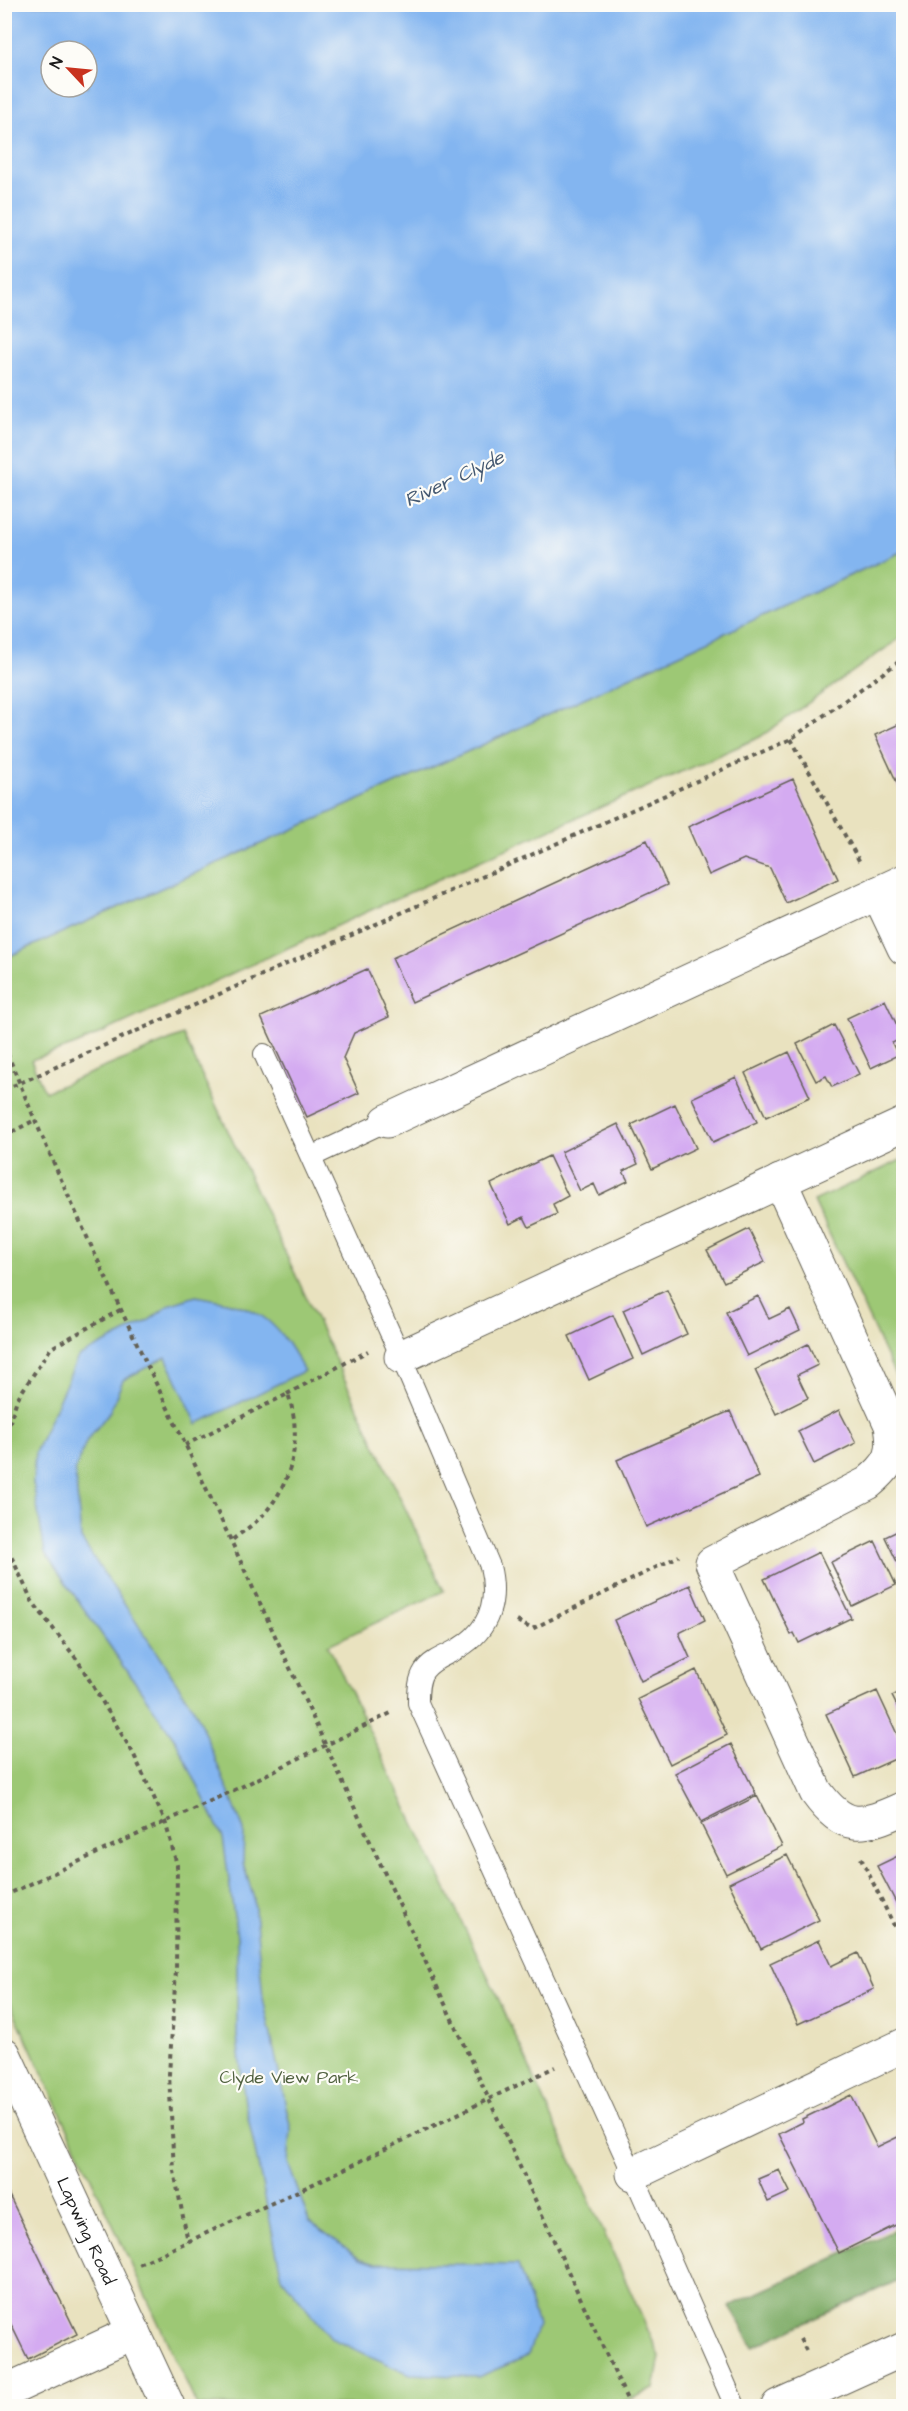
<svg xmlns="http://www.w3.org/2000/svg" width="908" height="2411" viewBox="0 0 908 2411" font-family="'Architects Daughter',sans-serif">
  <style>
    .green { fill: #9dc874; stroke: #5c7248; stroke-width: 1.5 }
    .forest { fill: #7eac66; stroke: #4d6441; stroke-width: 1.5 }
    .water { fill: #83b5f0; stroke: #506886; stroke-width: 1.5; fill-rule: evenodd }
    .building { fill: #d4abf1 }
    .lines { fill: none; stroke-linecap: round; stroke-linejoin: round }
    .service-casing { stroke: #646155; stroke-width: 22 }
    .minor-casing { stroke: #646155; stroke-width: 35 }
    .tertiary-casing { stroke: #646155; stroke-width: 35 }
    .path { stroke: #646155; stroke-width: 4; stroke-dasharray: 4.5 4.5; stroke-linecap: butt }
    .service { stroke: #fff; stroke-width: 20 }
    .minor { stroke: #fff; stroke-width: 33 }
    .tertiary { stroke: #fff; stroke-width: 33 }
    .labels { text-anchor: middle; stroke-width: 4.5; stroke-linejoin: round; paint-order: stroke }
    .park-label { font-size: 18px; fill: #50613f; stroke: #fdfcf7 }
    .street-label { font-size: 18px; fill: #1c1c1c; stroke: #fdfcf7 }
    .water-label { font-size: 20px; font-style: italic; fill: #455971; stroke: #fdfcf7 }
  </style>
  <rect width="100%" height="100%" fill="#fdfcf7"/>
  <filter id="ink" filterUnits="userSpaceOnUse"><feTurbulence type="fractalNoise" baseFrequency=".0167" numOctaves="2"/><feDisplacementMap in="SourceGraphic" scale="12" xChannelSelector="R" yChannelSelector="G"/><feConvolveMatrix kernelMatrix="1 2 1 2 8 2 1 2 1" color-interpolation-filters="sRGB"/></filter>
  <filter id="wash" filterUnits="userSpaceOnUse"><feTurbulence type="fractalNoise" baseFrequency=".008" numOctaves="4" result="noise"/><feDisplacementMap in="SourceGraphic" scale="24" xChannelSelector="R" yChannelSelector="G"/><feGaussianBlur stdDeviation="1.35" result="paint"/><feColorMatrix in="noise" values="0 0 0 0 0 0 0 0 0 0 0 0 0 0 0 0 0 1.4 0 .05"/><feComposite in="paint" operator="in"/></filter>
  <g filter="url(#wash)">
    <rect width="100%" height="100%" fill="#e9e2bf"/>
    <!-- green -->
    <path class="green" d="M903 551V636L760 737 450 874 73 1046 31 1060 45 1092 183 1035 444 1591 328 1645 495 1991 660 2357 654 2389 614 2406H197L5 1993 4 1107 6 1106 5 1101V958L480 746Z
      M903 1159V1392L814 1201Z"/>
    <!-- forest -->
    <path class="forest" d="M903 2226V2278L753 2347 730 2306Z"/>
    <!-- water -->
    <path class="water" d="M4 5H903V551L480 746 5 958ZM51 51H87V87H51Z
      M196 1296C259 1307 273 1314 304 1371L197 1424 166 1357 123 1380 110 1411 86 1442 75 1470 81 1539 196 1712 244 1830 243 1863 254 1899 263 1998 291 2130 288 2163 309 2221 360 2258 376 2263 518 2265 538 2325 528 2356 478 2377 410 2374 332 2339 282 2278 245 2103 237 2038V1937L223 1838 176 1741 45 1553 33 1482 35 1453 78 1357 148 1321 171 1304Z"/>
    <g id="blocks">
      <!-- building -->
      <path class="building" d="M904 722V798L875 735Z
        M793 779 838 879 786 903 770 868 744 859 709 875 688 827Z
        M647 840 667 885 412 1002 392 958Z
        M367 969 389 1017 354 1033 343 1058 359 1093 307 1117 261 1017Z
        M885 1000 903 1038 892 1043 898 1055 871 1068 847 1018Z
        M834 1025 859 1074 832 1087 826 1076 816 1081 797 1044Z
        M789 1052 810 1097 766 1117 745 1073Z
        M736 1077 757 1122 713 1142 692 1098Z
        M675 1104 696 1148 652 1169 631 1125Z
        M618 1124 638 1164 623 1171 628 1181 599 1195 594 1184 580 1191 561 1152Z
        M549 1156 568 1196 553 1204 557 1214 529 1227 524 1217 510 1224 491 1184Z
        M749 1229 765 1262 724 1282 707 1250Z
        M667 1290 687 1334 643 1355 623 1310Z
        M758 1296 769 1319 790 1309 800 1330 747 1356 726 1312Z
        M613 1315 633 1359 589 1380 569 1336Z
        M808 1344 818 1365 797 1375 808 1398 776 1414 755 1370Z
        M839 1410 856 1443 814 1464 798 1431Z
        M730 1411 759 1477 646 1527 617 1460Z
        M904 1528V1576L885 1537Z
        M875 1541 896 1585 852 1606 831 1562Z
        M819 1552 851 1618 799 1643 794 1633 791 1635 764 1579Z
        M690 1585 705 1620 679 1633 690 1658 641 1681 614 1620Z
        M696 1670 727 1735 670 1764 638 1699Z
        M904 1690V1720L892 1696Z
        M877 1691 904 1749V1755L855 1777 826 1714Z
        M731 1744 756 1794 701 1822 675 1773Z
        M757 1796 782 1846 726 1874 701 1824Z
        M904 1853V1918L877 1866Z
        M787 1855 819 1920 761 1949 729 1883Z
        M819 1940 831 1966 858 1953 874 1989 798 2024 770 1963Z
        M851 2095 877 2147 904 2134V2221L839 2253 779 2134 803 2122 802 2119Z
        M779 2170 790 2192 768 2202 758 2179Z
        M4 2185 77 2334 28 2359 4 2310Z"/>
    </g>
  </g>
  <g filter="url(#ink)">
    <use href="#blocks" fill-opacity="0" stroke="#646155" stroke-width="1.5"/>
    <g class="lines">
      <!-- service casing -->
      <g class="service-casing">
        <path id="service" d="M264 1054 401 1357 490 1566C498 1599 491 1629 459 1648 448 1655 432 1659 424 1671 418 1680 418 1692 418 1703L633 2174 735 2406
          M311 1157 387 1121"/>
      </g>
      <!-- minor casing -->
      <g class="minor-casing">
        <g id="minor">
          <path d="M878 893 904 948"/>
          <path d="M387 1121 904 881"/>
          <path d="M780 1181 891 1425C896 1454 891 1464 868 1483L712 1563 816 1792C845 1832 862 1827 904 1808"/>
          <path d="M401 1357 904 1124"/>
          <path id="s1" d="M4 2054 168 2406"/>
          <path d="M633 2174 904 2045"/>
          <path d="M4 2392 134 2332"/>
        </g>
      </g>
      <!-- tertiary casing -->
      <g class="tertiary-casing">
        <path id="tertiary" d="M778 2406 904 2349"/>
      </g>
      <!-- path -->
      <path class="path" d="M791 739 861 864
        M4 1045C72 1215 155 1379 233 1545 366 1832 498 2119 630 2406
        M4 1089 20 1083 791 739 904 658
        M4 1136 35 1120
        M287 1394 368 1351
        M4 1441 17 1399 51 1348 122 1309
        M185 1445 288 1394C303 1437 293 1485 260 1518 251 1527 240 1533 231 1541
        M4 1541 32 1601 78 1661 133 1753 165 1821 177 1865 176 1971 169 2074 174 2171 188 2242
        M517 1621 532 1629 679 1556
        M861 1858 904 1946
        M4 1896 245 1785 391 1713
        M139 2264 309 2186 555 2067
        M800 2339 808 2354"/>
      <!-- service -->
      <use href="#service" class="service"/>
      <!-- minor -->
      <use href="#minor" class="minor"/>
      <!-- tertiary -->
      <use href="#tertiary" class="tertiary"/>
    </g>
  </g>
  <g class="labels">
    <!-- park labels -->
    <g class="park-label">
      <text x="289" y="2083">Clyde View Park</text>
    </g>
    <!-- street labels -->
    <g class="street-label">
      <text dy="6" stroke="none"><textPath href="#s1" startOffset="195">Lapwing Road</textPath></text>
    </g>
    <!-- water labels -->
    <g class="water-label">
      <text transform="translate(454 478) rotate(-25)" y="7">River Clyde</text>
    </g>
  </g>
  <!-- margin -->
  <rect width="908" height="2411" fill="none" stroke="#fdfcf7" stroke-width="24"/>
  <!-- north arrow -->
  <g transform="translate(69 69) rotate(296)"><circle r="28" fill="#fdfcf7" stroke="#a3a29f" stroke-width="1.5"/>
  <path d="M0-4.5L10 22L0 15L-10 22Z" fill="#c8321e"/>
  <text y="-9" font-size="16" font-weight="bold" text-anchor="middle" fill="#1c1c1c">N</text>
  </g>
</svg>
